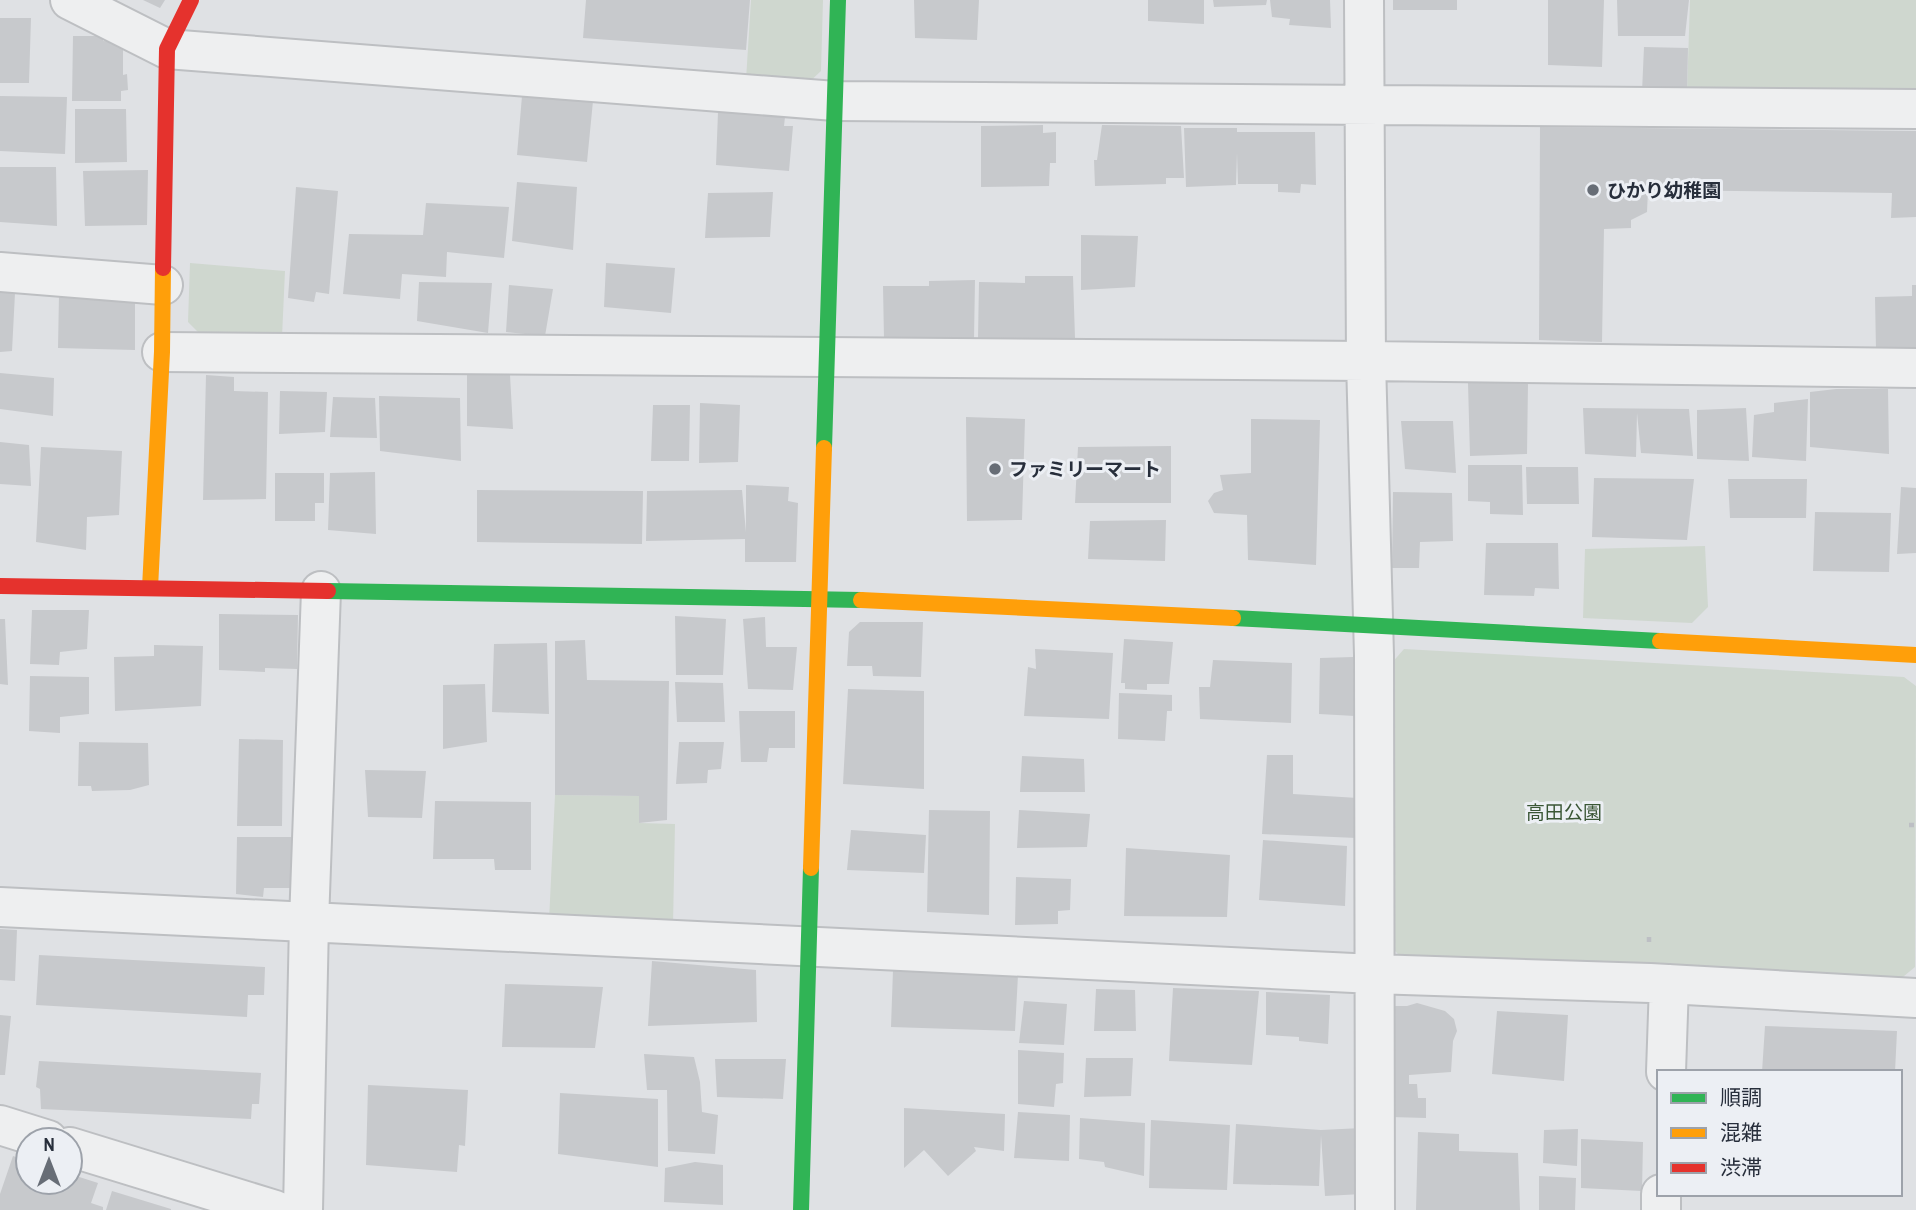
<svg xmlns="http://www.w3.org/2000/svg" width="1916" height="1210" viewBox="0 0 1916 1210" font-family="'Archivo Narrow','Noto Sans JP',sans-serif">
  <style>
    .green { fill: #cfd7cf }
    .building { fill: #c7c9cc }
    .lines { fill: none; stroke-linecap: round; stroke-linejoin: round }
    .street-casing { stroke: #bdbfc2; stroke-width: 42 }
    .path { stroke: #bdbfc4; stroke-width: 4.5; stroke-dasharray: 5 5; stroke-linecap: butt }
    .street { stroke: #eeeff0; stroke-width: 38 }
    .fast { stroke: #30b455; stroke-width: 16 }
    .slow { stroke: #ff9f0a; stroke-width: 16 }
    .jam { stroke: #e5322d; stroke-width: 16 }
    .poi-dot { fill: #676d76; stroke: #eceff4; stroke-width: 2.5 }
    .labels { text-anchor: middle; stroke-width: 6; stroke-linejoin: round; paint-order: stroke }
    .poi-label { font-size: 19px; font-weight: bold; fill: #272e3b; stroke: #eceff4; text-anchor: start }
    .park-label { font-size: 19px; fill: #3a5635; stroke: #eceff4 }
  </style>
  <rect width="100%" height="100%" fill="#dfe1e4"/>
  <!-- green -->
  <path class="green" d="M751 0H823L821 71 805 86 746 80Z
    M1690 0H1916V97L1687 93Z
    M190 263 285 271 282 337 202 336 188 322Z
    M1705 546 1708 607 1692 623 1583 618 1585 549Z
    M1404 649 1904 677 1916 686 1915 967 1898 981 1403 959 1392 948 1390 665Z
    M555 795 639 796V823L675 824 673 925 549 921Z"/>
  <!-- building -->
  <path class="building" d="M143 0H165L160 8Z
    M586 0H750L746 50 583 38Z
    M914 0H979L977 40 915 38Z
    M1148 0H1204V24L1148 21Z
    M1213 0H1267L1266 5 1214 7Z
    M1270 0H1330L1331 28 1289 25 1290 19 1272 17Z
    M1393 0H1457V10H1393Z
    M1548 0H1604L1602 67 1548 65Z
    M1617 0H1689L1685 36H1618Z
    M0 18H31L29 83H0Z
    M73 36H103V41L123 42V75L127 74 128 90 121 91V101H72Z
    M1644 47 1688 48 1687 93 1642 92Z
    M0 96 67 97 65 154 0 151Z
    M522 96 593 101 587 162 517 155Z
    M75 109H126L127 162 75 163Z
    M718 112 785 117 784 126H793L789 171 716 165Z
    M1043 125V133L1056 132V163H1050L1049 186 981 187V126Z
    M1102 125 1181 126 1184 178H1166V184L1095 186 1094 160H1097Z
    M1540 127 1916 131V217L1891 218 1892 193 1648 190 1647 212 1631 220V228L1604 229 1602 342 1539 340Z
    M1184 128H1237V132H1315L1316 185 1301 184 1300 193 1278 192V184H1238L1237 153 1236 185 1186 187Z
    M0 167H56L57 226 0 222Z
    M148 170 147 225 85 226 83 171Z
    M517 182 577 187 573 250 512 241Z
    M296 187 338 191 329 294 316 292 314 302 288 298Z
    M773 192 770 237 705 238 708 193Z
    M426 203 509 207 504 258 447 252 446 277 402 274 400 299 343 294 349 234 423 235Z
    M1081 235 1138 236 1135 287 1081 290Z
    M606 263 675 268 671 313 604 307Z
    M1025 276H1073L1075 338H978L979 282 1025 283Z
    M975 280 974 339H884L883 286H929V281Z
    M419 282 492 283 488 333 417 321Z
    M509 285 553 289 545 336 506 332Z
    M1912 285H1916V352L1876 350 1875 297 1912 296Z
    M0 291 15 293 12 351 0 352Z
    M59 295 135 299V350L58 348Z
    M0 373 54 378 53 416 0 409Z
    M467 374 510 375 513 429 467 426Z
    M206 375 234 377V391L268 392 266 499 203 500Z
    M1468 383H1528L1527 454 1470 456Z
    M1836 389H1888L1889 454 1810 447V392Z
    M280 391 327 392 325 432 279 434Z
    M379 396 460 398 461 461 380 451Z
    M333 397 375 398 377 438 330 437Z
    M1808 399 1806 461 1752 457 1754 415 1774 412V403Z
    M700 403 740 405 738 462 699 463Z
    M653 405H690L689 461H651Z
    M1583 408 1689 409 1693 456 1641 453 1637 413 1636 457 1585 454Z
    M1746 408 1749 461 1697 459V410Z
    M966 417 1025 419 1022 520 967 521Z
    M1251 419 1320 420 1316 565 1248 560 1247 515 1214 513 1208 501 1214 493 1223 490 1220 475 1251 473Z
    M1401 421H1453L1456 473 1405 469Z
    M0 442 29 445 31 486 0 484Z
    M1171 446V503H1075L1078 447Z
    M41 447 122 451 119 515 87 517 86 550 36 542Z
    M1468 465H1522L1523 515 1490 514V502L1468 501Z
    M1526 467H1578L1579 504H1527Z
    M375 472 376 534 328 530 330 473Z
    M275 473H324V503H315V521H275Z
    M1594 478 1694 479 1687 540 1592 537Z
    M1728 479H1807L1806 518H1730Z
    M746 485 789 487 788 501 798 503 796 562H745V539L646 541 647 491 742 490 746 532Z
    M1901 487 1916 488V553L1897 554Z
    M477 490 643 491 642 544 477 542Z
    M1393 492 1452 493 1453 541 1420 542 1419 568H1392Z
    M1815 512 1891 513 1889 572 1813 571Z
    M1166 520 1165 561 1088 559 1090 521Z
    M1486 543H1558L1559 589 1535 588 1534 596 1484 595Z
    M32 610H89L87 649 60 652 59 665 30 664Z
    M219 614 298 615 297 669 265 668V672L219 670Z
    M675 616 726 619 723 675H676Z
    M765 617 766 647H797L793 690 748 689 743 619Z
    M0 619H5L8 685 0 684Z
    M860 622H923L921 677 873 676 872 666H847L849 632Z
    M1124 639 1173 642 1169 684H1147V690L1125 689V683H1121Z
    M585 640 587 680 669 681 667 820 639 823V796L555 795V641Z
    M547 643 549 714 492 712 494 644Z
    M154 645 203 646 201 706 115 711 114 657 154 656Z
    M1035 649 1113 653 1109 719 1024 716 1028 667 1036 669Z
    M1353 657 1355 716 1319 714 1320 658Z
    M1213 660 1292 663 1291 723 1200 719 1199 687H1210Z
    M30 676 89 677V714L60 717V733L29 731Z
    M675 682 723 683 725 722H677Z
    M485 684 487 742 443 749V685Z
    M848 689 924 691V789L843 784Z
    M1119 693 1172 695V711H1167L1165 741 1118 739Z
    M739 711H795V748H769L767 762H741Z
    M239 739 283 740 282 826H237Z
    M79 742 148 743 149 785 130 790 92 791 91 786H78Z
    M679 742H724L721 769 708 770 707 783 676 784Z
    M1267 755H1293V794L1358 798 1357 838 1262 834Z
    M1022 756 1084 759 1085 792H1020Z
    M365 770 426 771 422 818 368 817Z
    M435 801 531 802V870H495L494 859H433Z
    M929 810 990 811 989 915 927 912Z
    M1019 810 1090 814 1087 847 1017 848Z
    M851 830 926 835 924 873 847 870Z
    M237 837H300L299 888H264L263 897 236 894Z
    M1263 840 1347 846 1345 906 1259 900Z
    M1126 848 1230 855 1227 917 1124 916Z
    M1016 877 1071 879 1070 910 1058 911V924L1015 925Z
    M0 929 17 930 15 981 0 980Z
    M39 955 265 967 264 995H248L247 1017 36 1005Z
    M652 961 756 970 757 1022 648 1026Z
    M893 970 1018 975 1015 1031 891 1027Z
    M505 984 603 987 595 1048 502 1047Z
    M1173 988 1259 991 1252 1065 1169 1061Z
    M1096 989 1135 990 1136 1031H1094Z
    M1266 992 1330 995 1328 1044 1299 1041V1037L1266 1035Z
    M1024 1001 1067 1004 1064 1045 1019 1043Z
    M1417 1003 1445 1011 1454 1019 1457 1031 1453 1041 1451 1072 1409 1075V1084H1417L1418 1098H1426V1118L1391 1117 1395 1006H1407Z
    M1497 1011 1568 1015 1564 1081 1492 1074Z
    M0 1015 11 1016 5 1075H0Z
    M1765 1026 1897 1031 1895 1072H1762Z
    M1018 1050 1064 1053 1063 1083 1056 1084 1054 1107 1018 1104Z
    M644 1054 694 1057 700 1082 702 1112 718 1115 715 1154 668 1151 667 1090H647Z
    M1086 1058H1133L1131 1096 1084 1097Z
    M715 1059H786L783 1099 717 1097Z
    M39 1061 261 1073 259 1104H252L251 1119 41 1109 40 1089 36 1087Z
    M368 1085 468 1090 465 1146 459 1145 457 1172 366 1165Z
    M560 1093 658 1099V1167L558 1154Z
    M904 1108 1005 1114 1004 1151 974 1147 976 1151 948 1176 924 1150 904 1168Z
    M1018 1112 1070 1115 1069 1161 1014 1158Z
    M1080 1118 1145 1123 1144 1176 1105 1167 1104 1162 1079 1159Z
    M1151 1120 1230 1125 1227 1190 1149 1188Z
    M1236 1124 1321 1130 1362 1128V1194L1325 1196 1321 1135 1319 1186 1233 1184Z
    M1578 1129 1577 1166 1543 1163 1544 1130Z
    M1418 1132 1459 1134V1151L1518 1153 1520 1210H1416Z
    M1581 1139 1643 1142 1642 1191 1581 1188Z
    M13 1156 28 1161V1182H70V1174L98 1183 91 1203 103 1207V1210H0V1194Z
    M695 1162 723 1165V1205L664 1202 665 1168Z
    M1539 1176 1576 1178 1575 1210H1539Z
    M112 1191 171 1209V1210H106Z"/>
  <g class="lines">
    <!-- street casing -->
    <g class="street-casing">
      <path id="street" d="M70 0 167 49 835 101 1916 109
        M1364 0 1366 361 1374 655 1375 1210
        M0 272 163 285
        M162 352 1366 361 1916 368
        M0 907 1374 974 1650 983 1916 998
        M1666 1072 1669 984
        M0 1125 48 1140
        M70 1147 275 1210
        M303 1210 309 922 321 591
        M1661 1210V1194"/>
    </g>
    <!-- path -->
    <path class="path" d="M1909 825H1916
      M1649 937V947"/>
    <!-- street -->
    <use href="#street" class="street"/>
    <!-- fast -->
    <path class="fast" d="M824 448 838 0
      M328 591 861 600
      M1233 618 1660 641
      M801 1210 811 868"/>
    <!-- slow -->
    <path class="slow" d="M150 588 162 352 163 268
      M861 600 1233 618
      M1660 641 1916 655
      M811 868 824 448"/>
    <!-- jam -->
    <path class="jam" d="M163 268 167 49 191 0
      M0 586 328 591"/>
  </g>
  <!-- markers -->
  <g class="poi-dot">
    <circle cx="1593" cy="190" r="7"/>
    <circle cx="995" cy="469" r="7"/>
  </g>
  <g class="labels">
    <!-- poi labels -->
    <g class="poi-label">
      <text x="1607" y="197">ひかり幼稚園</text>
      <text x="1009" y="476">ファミリーマート</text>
    </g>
    <!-- park labels -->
    <g class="park-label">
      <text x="1564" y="819">高田公園</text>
    </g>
  </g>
  <!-- legend -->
  <rect x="1657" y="1070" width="245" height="126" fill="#eceff4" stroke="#9da2aa" stroke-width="2"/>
  <rect x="1671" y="1093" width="35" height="10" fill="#30b455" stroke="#9da2aa" stroke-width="2"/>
  <text x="1720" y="1105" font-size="21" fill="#272e3b">順調</text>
  <rect x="1671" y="1128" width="35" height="10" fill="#ff9f0a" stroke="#9da2aa" stroke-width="2"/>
  <text x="1720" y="1140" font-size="21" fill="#272e3b">混雑</text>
  <rect x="1671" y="1163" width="35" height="10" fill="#e5322d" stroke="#9da2aa" stroke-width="2"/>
  <text x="1720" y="1175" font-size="21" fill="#272e3b">渋滞</text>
  <!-- north arrow -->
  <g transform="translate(49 1161)"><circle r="33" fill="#eceff4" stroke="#9da2aa" stroke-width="2"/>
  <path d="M0-5L12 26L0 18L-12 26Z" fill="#676d76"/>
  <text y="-10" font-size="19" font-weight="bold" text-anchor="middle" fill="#272e3b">N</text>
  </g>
</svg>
